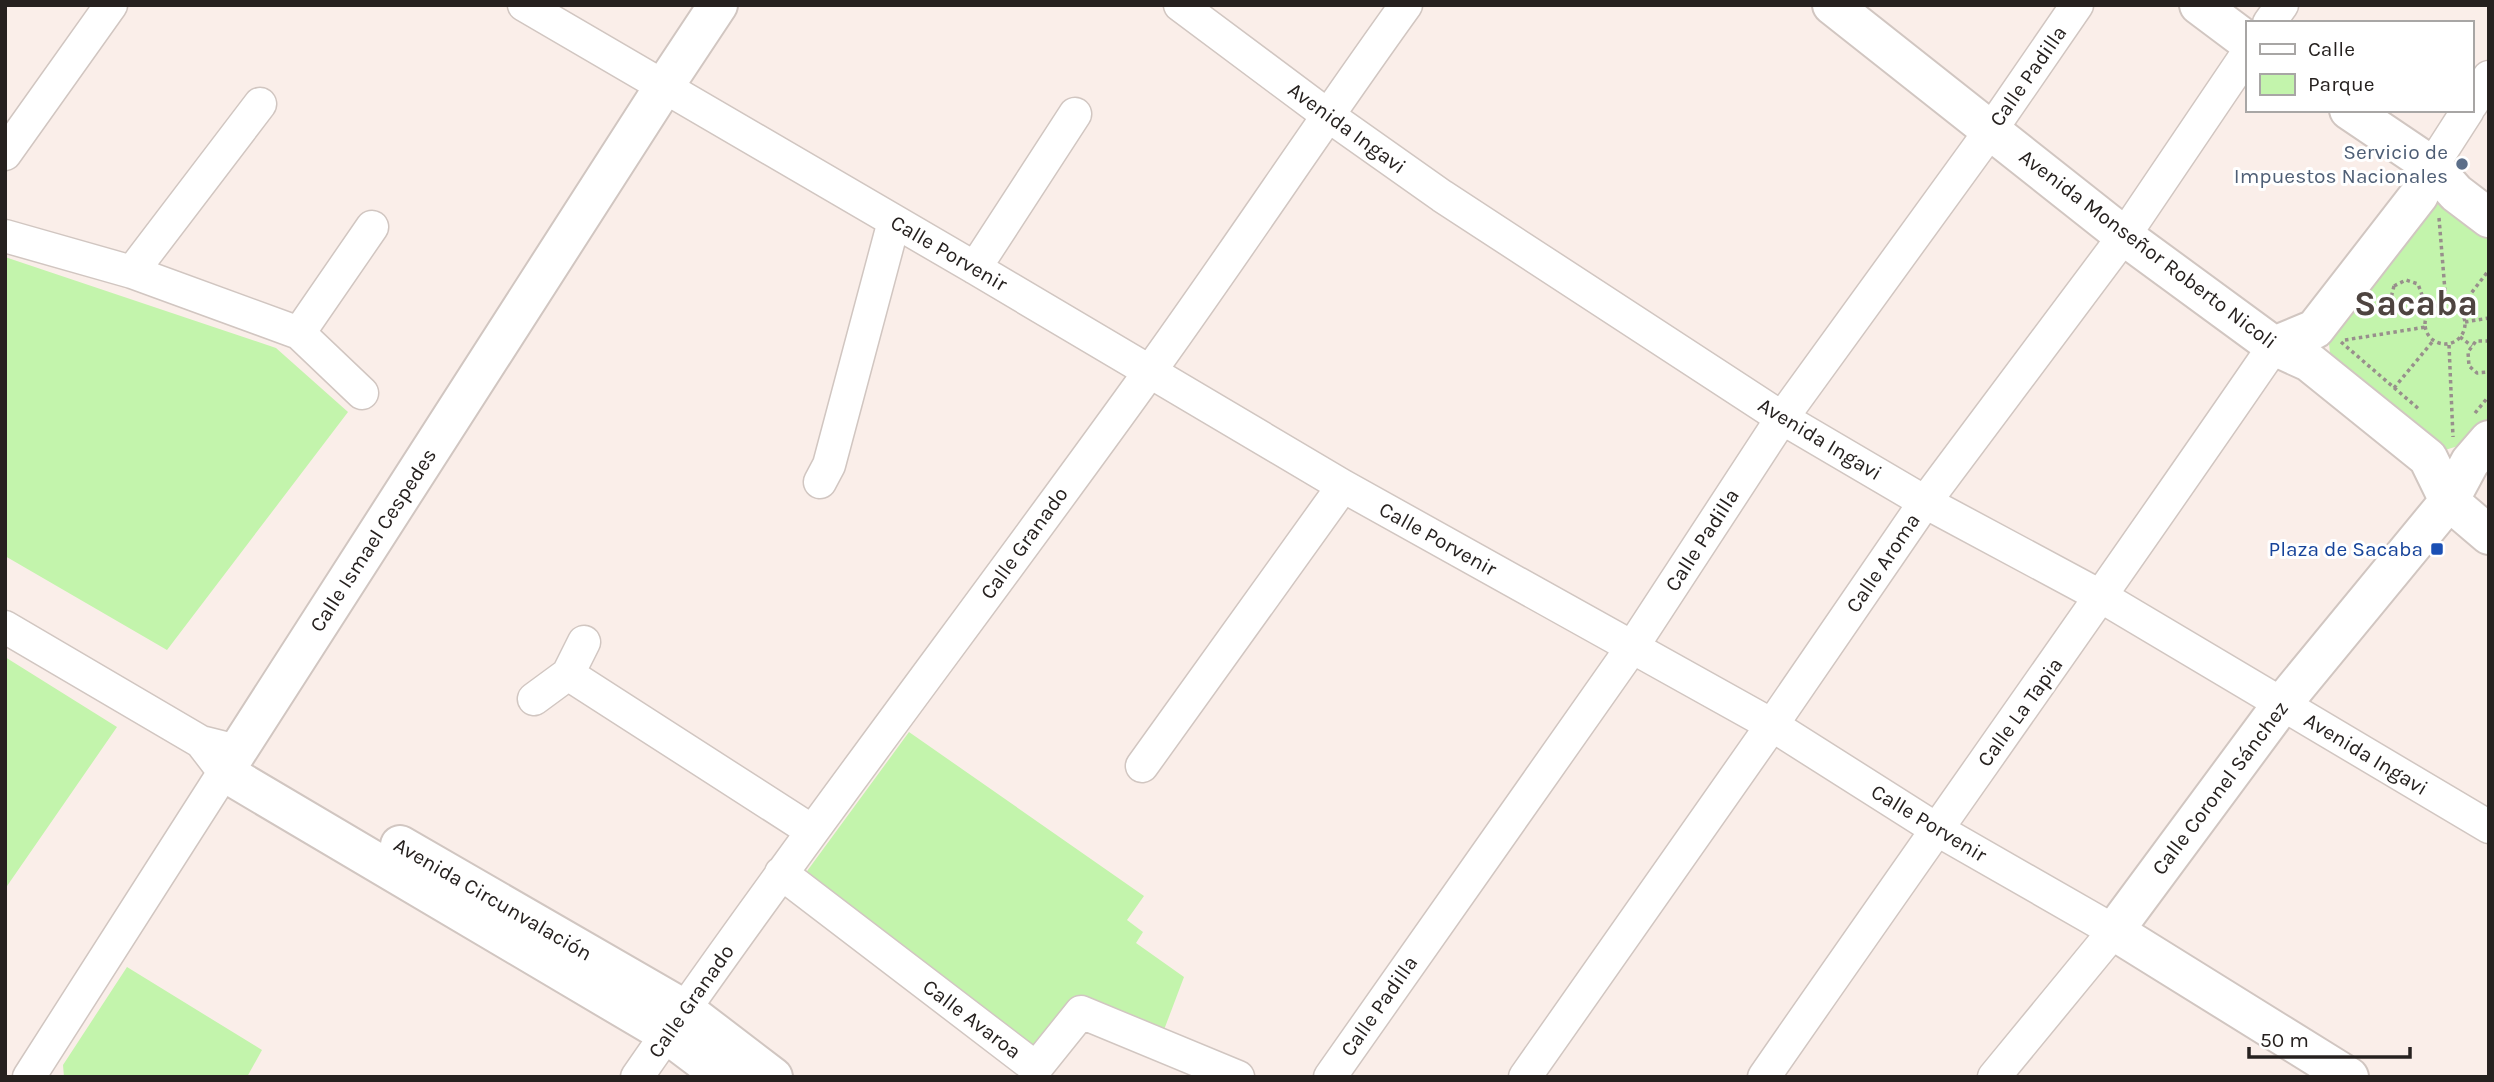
<svg xmlns="http://www.w3.org/2000/svg" width="2494" height="1082" viewBox="0 0 2494 1082" font-family="Karla,sans-serif">
  <style>
    .green { fill: #c3f4ac }
    .lines { fill: none; stroke-linecap: round; stroke-linejoin: round }
    .minor-casing { stroke: #d1c6c1; stroke-width: 35 }
    .major-casing { stroke: #d1c6c1; stroke-width: 42 }
    .path { stroke: #988f8c; stroke-width: 3.5; stroke-dasharray: 3.5 3.5; stroke-linecap: butt }
    .minor { stroke: #fff; stroke-width: 32 }
    .major { stroke: #fff; stroke-width: 38 }
    .service-dot { fill: #5c6f8a; stroke: #fff; stroke-width: 2.5 }
    .transit-dot { fill: #1a4fb4; stroke: #fff; stroke-width: 2.5 }
    .labels { text-anchor: middle; stroke-width: 6; stroke-linejoin: round; paint-order: stroke }
    .street-label { font-size: 21px; fill: #26211f; stroke: #fff }
    .service-label { font-size: 21px; fill: #4e5e75; stroke: #fff; text-anchor: end }
    .transit-label { font-size: 21px; fill: #164399; stroke: #fff; text-anchor: end }
    .town-label { font-size: 35px; font-weight: bold; fill: #4e4440; stroke: #fff }
  </style>
  <rect width="100%" height="100%" fill="#faeee9"/>
  <!-- green -->
  <path class="green" d="M2446 202 2489 233V418L2468 443 2445 450 2330 353 2328 334 2428 206Z
    M5 257 276 348 348 412 167 650 5 556Z
    M5 657 117 727 5 889Z
    M909 732 1144 896 1127 920 1143 932 1136 943 1184 977 1159 1043 1080 997 1033 1056 802 878Z
    M127 967 262 1050 247 1077H64L63 1065Z"/>
  <g class="lines">
    <!-- minor casing -->
    <g class="minor-casing">
      <path id="minor" d="M524 5 975 268 1343 486 1772 725 1936 829 2114 931 1994 1077
        M1180 5 1326 114 1442 196 1782 418 1925 502 2102 597 2489 827
        M2269 23 2282 5
        M2471 105 2489 77
        M5 154 111 5
        M2432 166 2468 110
        M5 236 132 272 299 333 362 393
        M975 268 1075 114
        M132 272 260 104
        M299 333 372 227
        M820 482 829 465 894 221
        M5 627 201 742
        M568 674 812 831
        M534 699 568 674 584 642
        M1142 766 1343 486
        M781 873 1036 1068 1081 1012 1238 1077
        M29 1077 224 772 201 742 237 751
        M637 1077C802 839 979 609 1148 374 1236 252 1318 127 1406 5
        M1330 1077 1633 646 1782 418 1991 130 2077 5
        M1525 1077 1772 725 1925 502 2124 236 2247 54
        M1764 1077C1933 833 2106 591 2274 346"/>
    </g>
    <!-- major casing -->
    <g class="major-casing">
      <path id="major" d="M718 5 663 88 224 772 667 1034 724 1077
        M1832 5 2124 236 2274 346 2309 362 2428 458 2449 501 2489 535
        M2199 5 2247 41
        M2349 110 2432 166 2456 193 2489 218
        M2274 346 2315 329 2419 195 2432 166
        M400 845 684 1009 773 1077
        M2349 1077 2114 931 2282 704 2449 501 2470 462 2489 440"/>
    </g>
    <!-- path -->
    <path class="path" d="M2439 218 2446 303
      M2394 286 2391 298 2397 309 2411 312 2421 306
      M2394 286 2406 280 2418 284 2422 295 2421 305
      M2425 324a20 20 0 1 1 40 0a20 20 0 1 1-40 0Z
      M2459 309 2489 270
      M2465 322 2489 318
      M2460 337 2472 346
      M2345 340 2426 327
      M2489 341H2476L2468 352 2469 366 2477 373 2489 372
      M2341 342 2420 410
      M2449 345 2453 437
      M2394 388 2433 341
      M2475 413 2489 396"/>
    <!-- minor -->
    <use href="#minor" class="minor"/>
    <!-- major -->
    <use href="#major" class="major"/>
  </g>
  <!-- markers -->
  <circle class="service-dot" cx="2462" cy="164" r="7"/>
  <rect class="transit-dot" x="2430" y="542" width="14" height="14" rx="3.5"/>
  <g class="labels">
    <!-- street labels -->
    <g class="street-label">
      <text transform="translate(2028 76) rotate(-55)" y="7">Calle Padilla</text>
      <text transform="translate(1347 128) rotate(36)" y="7">Avenida Ingavi</text>
      <text transform="translate(2148 249) rotate(37)" y="7">Avenida Monseñor Roberto Nicoli</text>
      <text transform="translate(949 253) rotate(30)" y="7">Calle Porvenir</text>
      <text transform="translate(1820 439) rotate(31)" y="7">Avenida Ingavi</text>
      <text transform="translate(1438 539) rotate(29)" y="7">Calle Porvenir</text>
      <text transform="translate(373 540) rotate(-57)" y="7">Calle Ismael Cespedes</text>
      <text transform="translate(1702 540) rotate(-57)" y="7">Calle Padilla</text>
      <text transform="translate(1024 543) rotate(-54)" y="7">Calle Granado</text>
      <text transform="translate(1883 563) rotate(-56)" y="7">Calle Aroma</text>
      <text transform="translate(2020 712) rotate(-54)" y="7">Calle La Tapia</text>
      <text transform="translate(2366 754) rotate(31)" y="7">Avenida Ingavi</text>
      <text transform="translate(2220 788) rotate(-53)" y="7">Calle Coronel Sánchez</text>
      <text transform="translate(1929 823) rotate(31)" y="7">Calle Porvenir</text>
      <text transform="translate(493 899) rotate(30)" y="7">Avenida Circunvalación</text>
      <text transform="translate(691 1001) rotate(-55)" y="7">Calle Granado</text>
      <text transform="translate(1379 1006) rotate(-55)" y="7">Calle Padilla</text>
      <text transform="translate(972 1019) rotate(37)" y="7">Calle Avaroa</text>
    </g>
    <!-- service labels -->
    <g class="service-label">
      <text x="2448" y="159">Servicio de<tspan x="2448" dy="24">Impuestos Nacionales</tspan></text>
    </g>
    <!-- transit labels -->
    <g class="transit-label">
      <text x="2423" y="556">Plaza de Sacaba</text>
    </g>
    <!-- town labels -->
    <g class="town-label">
      <text x="2416" y="315">Sacaba</text>
    </g>
  </g>
  <!-- border -->
  <rect width="2494" height="1082" fill="none" stroke="#26211f" stroke-width="14"/>
  <!-- legend -->
  <rect x="2246" y="21" width="228" height="91" fill="#ffffff" stroke="#a8a6a5" stroke-width="2"/>
  <rect x="2260" y="44" width="35" height="10" fill="#ffffff" stroke="#a8a6a5" stroke-width="2"/>
  <text x="2308" y="56" font-size="21" fill="#26211f">Calle</text>
  <rect x="2260" y="74" width="35" height="21" fill="#c3f4ac" stroke="#a8a6a5" stroke-width="2"/>
  <text x="2308" y="91" font-size="21" fill="#26211f">Parque</text>
  <!-- scale -->
  <path d="M2249 1047v10h161v-10" fill="none" stroke="#26211f" stroke-width="3.5"/>
  <text x="2260" y="1047" font-size="21" fill="#26211f" stroke="#ffffff" stroke-width="5" paint-order="stroke">50 m</text>
</svg>
